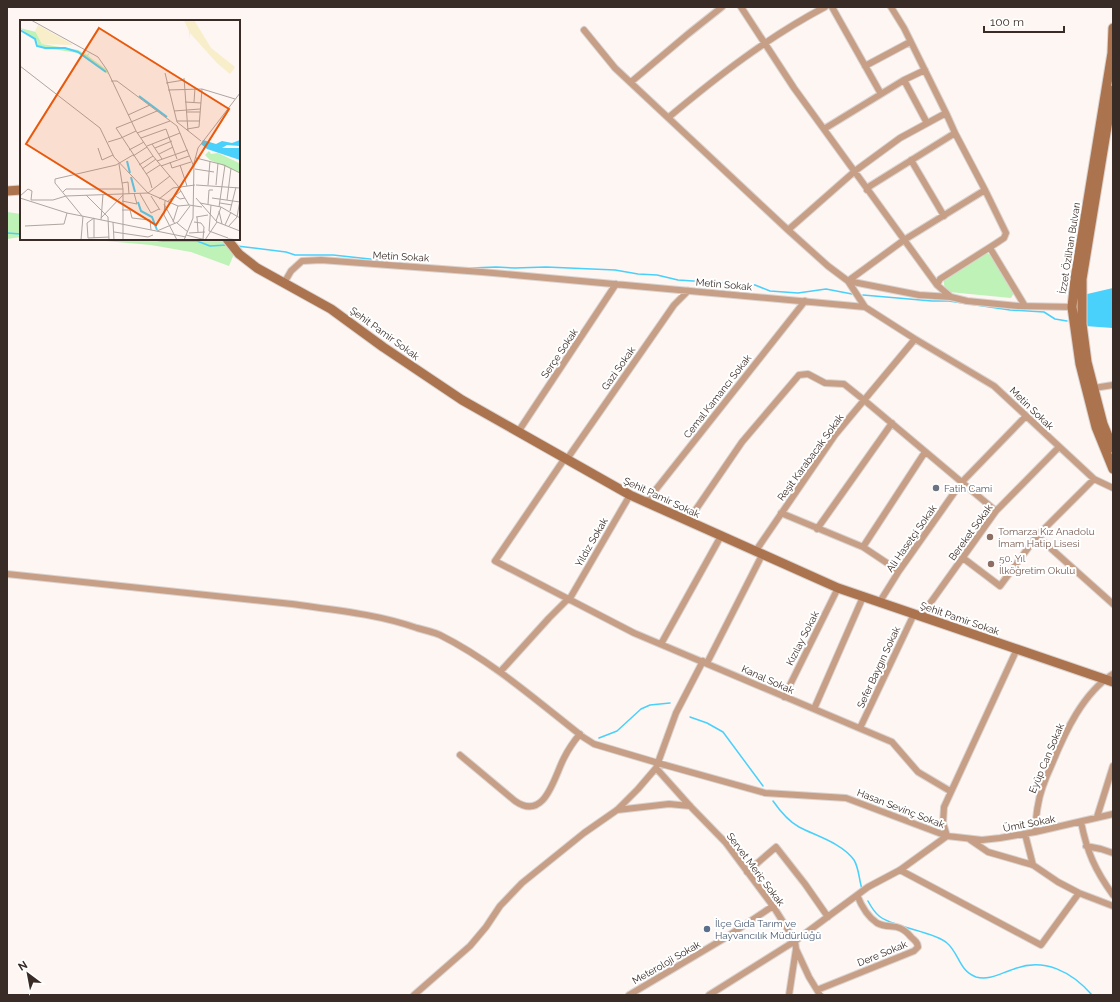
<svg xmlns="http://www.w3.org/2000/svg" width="1120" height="1002" viewBox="0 0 1120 1002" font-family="Raleway,sans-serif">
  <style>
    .green { fill: #bef2b7 }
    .water { fill: #49d0fb }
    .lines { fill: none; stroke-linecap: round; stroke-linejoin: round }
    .stream { stroke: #49d0fb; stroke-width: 1.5 }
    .street-casing { stroke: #dad2ce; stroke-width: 8 }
    .secondary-casing { stroke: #dad2ce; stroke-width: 11 }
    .street { stroke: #c69f86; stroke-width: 6 }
    .secondary { stroke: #ab734e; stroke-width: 9 }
    .worship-dot { fill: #6b7280; stroke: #fff; stroke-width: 1.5 }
    .education-dot { fill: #8d6e63; stroke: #fff; stroke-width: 1.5 }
    .service-dot { fill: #5c6f8a; stroke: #fff; stroke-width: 1.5 }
    .labels { text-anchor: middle; stroke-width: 4; stroke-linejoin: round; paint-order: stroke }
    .street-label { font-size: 10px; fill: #392c26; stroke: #fff }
    .worship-label { font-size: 10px; fill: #5b616d; stroke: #fff; text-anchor: start }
    .education-label { font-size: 10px; fill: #785e54; stroke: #fff; text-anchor: start }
    .service-label { font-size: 10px; fill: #4e5e75; stroke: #fff; text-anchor: start }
    .inset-river { fill: none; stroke: #49d0fb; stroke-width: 2 }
    .inset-road { fill: none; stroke: #afa5a1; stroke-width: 1 }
    .view { fill: #e8590c; fill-opacity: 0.15; stroke: #e8590c; stroke-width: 2 }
    .inset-edge { fill: none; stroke: #392c26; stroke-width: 2 }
  </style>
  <rect width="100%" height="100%" fill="#fdf6f3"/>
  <!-- green -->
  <path class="green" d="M7 212 21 214V237L7 239Z
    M83 239H220L234 254 229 266 191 252 151 245Z
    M987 253 990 255 1014 293 1011 298 949 292C945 288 943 285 944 280Z"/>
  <!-- water -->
  <path class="water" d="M1113 288V328L1085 326 1083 295Z"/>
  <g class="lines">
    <!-- stream -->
    <path class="stream" d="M7 233 21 234
      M121 239H142
      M148 239 162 241H197L210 246 227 245
      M237 246 286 252 295 255H333L379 260 388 262
      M471 268 496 267 515 268 546 267 615 270 638 274 657 275 678 280 755 285 770 291 798 293 826 289 852 294
      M863 295 932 301H949L1010 310 1044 312 1055 319 1067 321
      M690 717 707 723 723 732 763 786
      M599 738 617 731 641 709 650 705 670 703
      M773 801C780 811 788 821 799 827 816 836 842 843 854 860 859 868 859 880 862 889
      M868 901C876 916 881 919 896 924
      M902 926C913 930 939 935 947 943 959 953 959 971 976 977 989 981 1001 973 1014 969 1044 957 1072 972 1092 995"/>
    <!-- street casing -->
    <g class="street-casing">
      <path id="street" d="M741 7 794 88 937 285 951 297
        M832 7 881 94
        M891 7 904 28 946 113 955 133 985 190 1006 233 1004 238 995 244 940 279 937 285
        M584 30 615 68 788 230 828 266 848 281 919 295 951 297 967 301 1019 306 1072 307
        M865 66 910 42
        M904 80 927 123
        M631 82 688 34 722 7
        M669 117C718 76 768 37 825 7
        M824 129 904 80 925 70
        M911 160 944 216
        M867 190 870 186 955 133
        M788 230 855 171 900 138 946 113
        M990 248 1025 306
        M284 283 291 271 302 261 321 260 482 272 865 307 915 339 994 386 1094 479 1113 488
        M865 307 848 281 904 240 985 190
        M1094 388 1113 385
        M518 432 616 284
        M565 458 495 561 634 633 892 742 918 772 950 791
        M567 459 674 305 688 291
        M646 502 805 301
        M781 513 863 547 899 571
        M688 521 742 442 799 375 808 374 825 383 844 384 864 400 996 511
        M817 529 892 423
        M1037 536 1113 604
        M863 547 925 452
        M755 552 835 435 915 339
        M963 558 1000 586 1037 536 1094 479
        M7 574 292 604C334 610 377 614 417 628 425 630 433 632 440 635 492 661 537 701 583 737L594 744 658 763 765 793 846 798 947 836 982 840 1000 838 1035 832 1113 814
        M569 600 630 495
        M879 603 899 571 961 483 1026 416
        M921 616 996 511 1059 447
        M661 644 721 536
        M707 663 762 555
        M500 672 549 618 568 599
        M784 697 838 588
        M814 709 863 597
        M860 728 914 614
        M460 755 515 801C545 822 554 777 564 758 568 750 574 741 580 734
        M656 768 690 806 726 843 773 906 795 941 796 949 809 977 820 995
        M617 810 669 804 690 806
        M1097 817 1113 766
        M1081 822C1087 852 1095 870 1113 895
        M1035 832C1036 823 1036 814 1038 805 1040 791 1046 777 1052 764 1065 732 1083 693 1113 674
        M1025 834 1033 865
        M947 836 943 823 944 807 1017 649
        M969 839 988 852 1033 865 1058 882 1079 893 1113 906
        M1086 846 1101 849 1113 853
        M900 870 1041 945 1079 893
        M747 872 776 847 805 884 828 917
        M817 990 914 951 918 947C918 942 915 941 911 937 898 921 890 930 877 923 868 917 861 905 857 895
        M414 995 470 946 486 927 500 906 522 883 584 833 617 810 638 789 656 768 676 713 703 661
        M629 995 725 938 773 906
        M709 995 795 941 868 887 900 870 947 836
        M789 995 796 949"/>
    </g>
    <!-- secondary casing -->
    <g class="secondary-casing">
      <path id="secondary" d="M1113 28 1112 53 1075 279 1072 307 1080 364 1096 427 1113 469
        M1113 90 1082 279V324L1087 362 1103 424 1113 448
        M7 191 21 190
        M227 239 239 254 257 268 331 309 383 347 462 400 630 495 838 588 1113 682"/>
    </g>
    <!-- street -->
    <use href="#street" class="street"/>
    <!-- secondary -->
    <use href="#secondary" class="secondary"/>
  </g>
  <!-- markers -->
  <circle class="worship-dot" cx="936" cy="488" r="4"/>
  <g class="education-dot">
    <circle cx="990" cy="537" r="4"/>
    <circle cx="991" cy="564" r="4"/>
  </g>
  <circle class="service-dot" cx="707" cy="929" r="4"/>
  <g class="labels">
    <!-- street labels -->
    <g class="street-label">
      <text transform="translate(1069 248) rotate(-81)" y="4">İzzet Özilhan Bulvarı</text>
      <text transform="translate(401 256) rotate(3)" y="4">Metin Sokak</text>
      <text transform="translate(724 284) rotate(5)" y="4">Metin Sokak</text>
      <text transform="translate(385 333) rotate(36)" y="4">Şehit Pamir Sokak</text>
      <text transform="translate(559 353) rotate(-56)" y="4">Serçe Sokak</text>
      <text transform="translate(618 368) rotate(-55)" y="4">Gazi Sokak</text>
      <text transform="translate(717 396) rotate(-52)" y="4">Cemal Kamancı Sokak</text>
      <text transform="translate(1032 408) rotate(44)" y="4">Metin Sokak</text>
      <text transform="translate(810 457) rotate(-54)" y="4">Reşit Karabacak Sokak</text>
      <text transform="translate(662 497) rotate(25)" y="4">Şehit Pamir Sokak</text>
      <text transform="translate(970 532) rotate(-54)" y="4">Bereket Sokak</text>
      <text transform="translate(911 538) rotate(-55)" y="4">Ali Hasetçi Sokak</text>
      <text transform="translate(591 542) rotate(-60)" y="4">Yıldız Sokak</text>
      <text transform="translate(960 618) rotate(19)" y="4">Şehit Pamir Sokak</text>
      <text transform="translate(802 638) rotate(-63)" y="4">Kızılay Sokak</text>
      <text transform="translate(878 667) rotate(-65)" y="4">Sefer Baygın Sokak</text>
      <text transform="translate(768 679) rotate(24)" y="4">Kanal Sokak</text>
      <text transform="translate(1046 758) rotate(-67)" y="4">Eyüp Can Sokak</text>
      <text transform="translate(901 808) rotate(21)" y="4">Hasan Sevinç Sokak</text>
      <text transform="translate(1029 823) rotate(-11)" y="4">Ümit Sokak</text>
      <text transform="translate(756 869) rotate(53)" y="4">Servet Meriç Sokak</text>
      <text transform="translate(882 953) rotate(-22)" y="4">Dere Sokak</text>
      <text transform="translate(666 962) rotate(-30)" y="4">Meteroloji Sokak</text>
    </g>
    <!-- worship labels -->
    <g class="worship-label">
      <text x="944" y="492">Fatih Cami</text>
    </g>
    <!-- education labels -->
    <g class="education-label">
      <text x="998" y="535">Tomarza Kız Anadolu<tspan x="998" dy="12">İmam Hatip Lisesi</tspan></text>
      <text x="999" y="562">50. Yıl<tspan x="999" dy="12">İlköğretim Okulu</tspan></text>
    </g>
    <!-- service labels -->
    <g class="service-label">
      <text x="715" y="927">İlçe Gıda Tarım ve<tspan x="715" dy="12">Hayvancılık Müdürlüğü</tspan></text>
    </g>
  </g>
  <!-- overview -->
  <g transform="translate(20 20)">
    <rect width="220" height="220" fill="#fdf6f3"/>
    <path d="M0 8 16 12 22 24 58 30 67 35 70 32 68 36 87 50 88 54 58 33 19 27 17 21ZM189 131 191 134 198 133 217 142 220 144V153L190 140 185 135Z" fill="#bef2b7"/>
    <path d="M164 0H174L191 28 215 47 210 54 197 43 170 13 169 19V11ZM18 5 52 24V25L22 24 15 11Z" fill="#f8eec9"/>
    <path d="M183 120 196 124 202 121 212 123 220 120V126L207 125 202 128H220V140L187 129 181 124Z" fill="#49d0fb"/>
    <path class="inset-river" d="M0 10 15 19 17 26 25 28H45L58 32 86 52M119 76 147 97M107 141 110 153M111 157 115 172M118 182 121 191 132 197 137 210"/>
    <path class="inset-road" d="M11 0 78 37 87 50 116 111 133 136 158 166 169 185 182 187M0 46 80 108 94 137 128 173 158 186 169 185M145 53 157 102 181 121M164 58 168 111M91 61H97L157 106 174 147M146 63 164 60M148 70 182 69 215 79M165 82 181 83M174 82 175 68M154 91 180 89M166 92H180M108 95 130 85M157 101H179M111 102 96 108 129 158 132 168M111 102 137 91M167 109 179 107 182 69M117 113 150 101M101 118 116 111M121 118 146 109 157 139M88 122 101 118M132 124 142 139M127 126 160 113M78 128 82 140 93 135M135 128 152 121M109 130 124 122M139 134 153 127M113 136 127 127M176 138 204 145 220 153M137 141 168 130M150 142 152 148 171 142M99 144 103 169V220M119 145 133 136M160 145 167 166M141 146 169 136M122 149 136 139M175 149 194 152M126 154 140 145M102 163 108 162 109 174M176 165 220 168M188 165 190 141M196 165 198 143M43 172 46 169H103M128 173 150 156M120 174 131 193 139 189M66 175 88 197 89 220M154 175 160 179 165 178M0 176 8 169 12 171 11 180M131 176 140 190M0 178 47 193 166 217M176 178 197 202 220 211M192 178 220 182M139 179 153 168 175 165M11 180H33L46 176 128 173M207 180 211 148M102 181 117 184 114 173M145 181 144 195 157 220M147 182 161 171M180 183 201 187 220 198M200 183 212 185M144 184 155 204M188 184 189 170H193M191 185 189 211 208 218M199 187 205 145M102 190H110L112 198 130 200 131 210M199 191 202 204M210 191 216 167M62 196 35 163V159L96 145 113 135M176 197 188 195M177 197 178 212M74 198 67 203 68 218 89 217M74 198V218M81 198 103 175M81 200 83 174M196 201 201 187M93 202 94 220M153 202 158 186M174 202 181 203 184 207 183 219M157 203 168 212M205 205 211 192M5 206 44 204 47 193M208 207 217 197 220 180M137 211 158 202 170 186M94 212 128 217 133 215M169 213 185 212M166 215 186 220M208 219 220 220M61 220 63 196M164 220 173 198 174 143 178 128 220 73M185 220 197 202"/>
    <path class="view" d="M79 8 209 89 136 205 6 124Z"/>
    <rect width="220" height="220" class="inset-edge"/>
  </g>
  <!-- border -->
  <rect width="1120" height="1002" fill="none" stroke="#392c26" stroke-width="16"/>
  <!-- north arrow -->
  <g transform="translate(28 974) rotate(328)" stroke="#ffffff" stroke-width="3" paint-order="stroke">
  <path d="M0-3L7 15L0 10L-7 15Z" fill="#392c26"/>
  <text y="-6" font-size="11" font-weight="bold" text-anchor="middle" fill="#392c26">N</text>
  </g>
  <!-- scale -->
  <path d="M984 26v6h80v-6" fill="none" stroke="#392c26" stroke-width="2"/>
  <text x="990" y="26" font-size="12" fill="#392c26" stroke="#ffffff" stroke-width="3" paint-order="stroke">100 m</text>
</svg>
